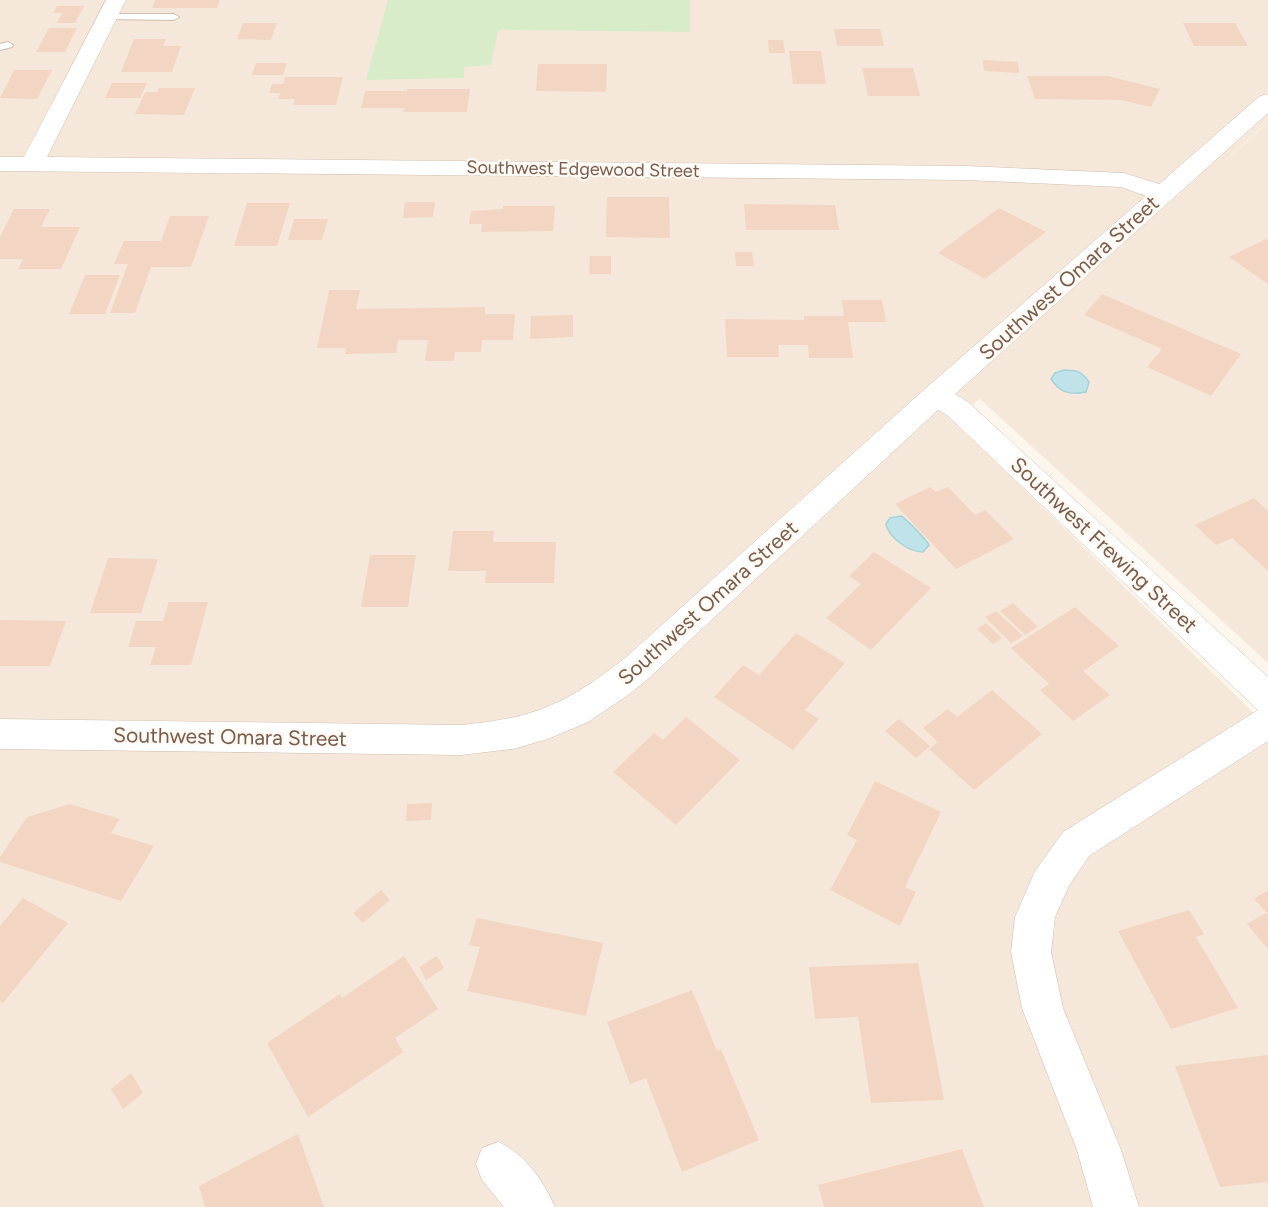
<svg xmlns="http://www.w3.org/2000/svg" width="1268" height="1207" viewBox="0 0 1268 1207" font-family="Figtree,sans-serif">
  <style>
    .residential { fill: #f5e8da }
    .green { fill: #d8ecc9 }
    .water { fill: #bfe3e8; stroke: #a5d3da; stroke-width: 1.5 }
    .building { fill: #f3d5c3 }
    .lines { fill: none; stroke-linecap: round; stroke-linejoin: round }
    .lane-casing { stroke: #d1beb0; stroke-width: 2 }
    .street-casing { stroke: #d1beb0; stroke-width: 1 }
    .lane { fill: #fff; fill-rule: evenodd }
    .street { fill: #fff; fill-rule: evenodd }
    .labels { text-anchor: middle; stroke-width: 4.5; stroke-linejoin: round; paint-order: stroke }
    .far-street-label { font-size: 18px; fill: #7a5c4d; stroke: #fffaf3 }
    .street-label { font-size: 21px; fill: #7a5c4d; stroke: #fffaf3 }
  </style>
  <rect width="100%" height="100%" fill="#fdf6ec"/>
  <!-- residential -->
  <path class="residential" d="M0 0H1268V122L1211 173 1268 123V663L980 399 953 420 1268 727V1207H0Z"/>
  <!-- green -->
  <path class="green" d="M388 0H690V32L498 30 491 65 464 67V78L366 80Z"/>
  <!-- water -->
  <path class="water" d="M1064 370C1076 370 1082 371 1089 382L1086 392C1070 395 1060 393 1051 379L1055 373Z
    M901 516C905 518 927 540 929 545L923 552C909 552 889 538 886 524L890 518Z"/>
  <!-- building -->
  <path class="building" d="M155 0H220L217 8H152Z
    M57 6H84L75 23H57L62 13H53Z
    M243 23H277L271 40 237 39Z
    M1183 23H1235L1248 46H1194Z
    M49 28H77L65 52H36Z
    M834 29H880L884 46H837Z
    M134 39H166L163 46H181L172 72H121Z
    M768 40H783L785 53H769Z
    M789 51H821L826 84H793Z
    M983 60 1018 62 1019 73 984 71Z
    M256 63H287L283 75H252Z
    M538 64H607L606 92 536 91Z
    M862 68H913L920 96H868Z
    M14 70H52L37 99 0 98Z
    M1027 76H1108L1160 89 1151 107 1121 100 1035 99Z
    M285 77H343L336 105H293L295 99H278L280 93H269L272 84H283Z
    M112 83H147L140 98H105Z
    M159 88H195L184 115 135 114 145 92H157Z
    M407 89H470L467 112H403L404 108H361L365 91H407Z
    M607 197H669L670 238 606 237Z
    M405 202H435L433 217 403 218Z
    M247 203H290L277 246H234Z
    M744 204 835 205 839 230H746Z
    M503 206H555L553 231 481 232 482 224H469L471 211 503 209Z
    M999 208 1046 232 985 279 938 253Z
    M14 209H50L41 227H80L61 269H18L23 259H0V237Z
    M170 216H209L191 267H151L135 313H110L128 264H114L124 241H161Z
    M294 219H328L322 240H288Z
    M1268 238V284L1229 257Z
    M735 252H752L754 266H736Z
    M590 256H611V274H589Z
    M85 275H120L105 314H69Z
    M329 290H360L356 309 485 307V314H515L513 340H482L481 352H455L454 361H425L428 340H398L396 353 345 354 346 348H317Z
    M1102 294 1241 354 1211 396 1147 367 1162 349 1084 315Z
    M842 300H882L886 322H848L853 358H809L808 345H778L779 357H727L725 319 804 320V316H844Z
    M573 315V337L530 339 531 316Z
    M930 487 936 492 948 487 975 515 985 510 1014 539 956 569 895 504Z
    M1254 498 1268 511V571L1232 538 1216 545 1195 525Z
    M453 531H494L493 542H556L554 583H485L486 571H448Z
    M874 552 931 588 871 650 826 618 861 584 849 576Z
    M370 555H416L408 607H361Z
    M108 558 158 559 141 613H90Z
    M169 602H208L191 665H150L156 647H128L136 621H163Z
    M1013 603 1038 627 1025 635 1000 611Z
    M1075 607 1119 646 1083 671 1110 695 1073 721 1040 690 1049 684 1011 648Z
    M996 611 1023 636 1011 643 985 617Z
    M0 620 66 621 50 666H0Z
    M986 623 1002 638 993 644 977 629Z
    M796 633 845 663 805 710 819 719 793 750 714 697 743 665 759 675Z
    M992 690 1042 734 974 790 929 749 938 742 923 728 948 709 957 717Z
    M686 717 740 760 676 825 613 772 654 733 663 740Z
    M899 719 930 746 916 758 885 731Z
    M875 781 941 812 905 887 916 892 900 926 830 890 857 840 847 835Z
    M432 803 431 820 406 821 407 804Z
    M70 804 120 819 111 833 154 846 121 901 0 862V857L27 817Z
    M381 890 390 900 363 923 353 913Z
    M1268 890V914L1254 899Z
    M23 898 68 923 3 1003 0 1001V926Z
    M1189 910 1204 934 1196 937 1238 1008 1171 1029 1118 931Z
    M1266 913 1268 915V949L1247 924Z
    M477 918 603 943 586 1016 467 991 480 947 469 945Z
    M404 956 438 1009 395 1038 403 1052 308 1117 267 1043 340 994 342 998Z
    M437 956 444 968 426 980 419 967Z
    M918 963 944 1100 871 1103 858 1017 815 1019 809 967Z
    M692 990 717 1051 721 1049 759 1140 682 1172 646 1078 630 1084 607 1022Z
    M1268 1055V1182L1220 1187 1175 1066Z
    M131 1073 143 1093 123 1109 111 1089Z
    M298 1134 324 1207H205L199 1186Z
    M962 1149 984 1207H824L818 1185Z"/>
  <g class="lines">
    <!-- lane casing -->
    <g class="lane-casing">
      <path id="lane" d="M107 14H174L179 17 174 20 103 19V15Z
        M8 42 13 45 12 47 0 50V44Z"/>
    </g>
    <!-- street casing -->
    <g class="street-casing">
      <path id="street" d="M106 0H126L47 157 966 166 1124 173 1159 184 1260 96 1268 94V113L955 394 968 402 1268 677V741L1089 856 1069 886 1055 917 1051 952 1063 1008 1121 1150 1139 1207H1093L1077 1150 1022 1008 1011 952 1015 917 1035 871 1063 832 1258 710 948 416 938 410 649 678 628 695 588 722 548 739 513 749 461 755 0 749V719L461 725C536 718 566 704 625 658L926 388 1146 196 1121 187 966 180 0 171V157H24Z
        M498 1142C524 1152 544 1182 555 1207H504L482 1180 476 1164 482 1148Z"/>
    </g>
    <!-- lane -->
    <use href="#lane" class="lane"/>
    <!-- street -->
    <use href="#street" class="street"/>
  </g>
  <g class="labels">
    <!-- far-street labels -->
    <g class="far-street-label">
      <text transform="translate(583 169) rotate(1)" y="6">Southwest Edgewood Street</text>
    </g>
    <!-- street labels -->
    <g class="street-label">
      <text transform="translate(1069 278) rotate(-42)" y="7">Southwest Omara Street</text>
      <text transform="translate(1104 545) rotate(43)" y="7">Southwest Frewing Street</text>
      <text transform="translate(708 603) rotate(-42)" y="7">Southwest Omara Street</text>
      <text transform="translate(230 737) rotate(1)" y="7">Southwest Omara Street</text>
    </g>
  </g>
</svg>
